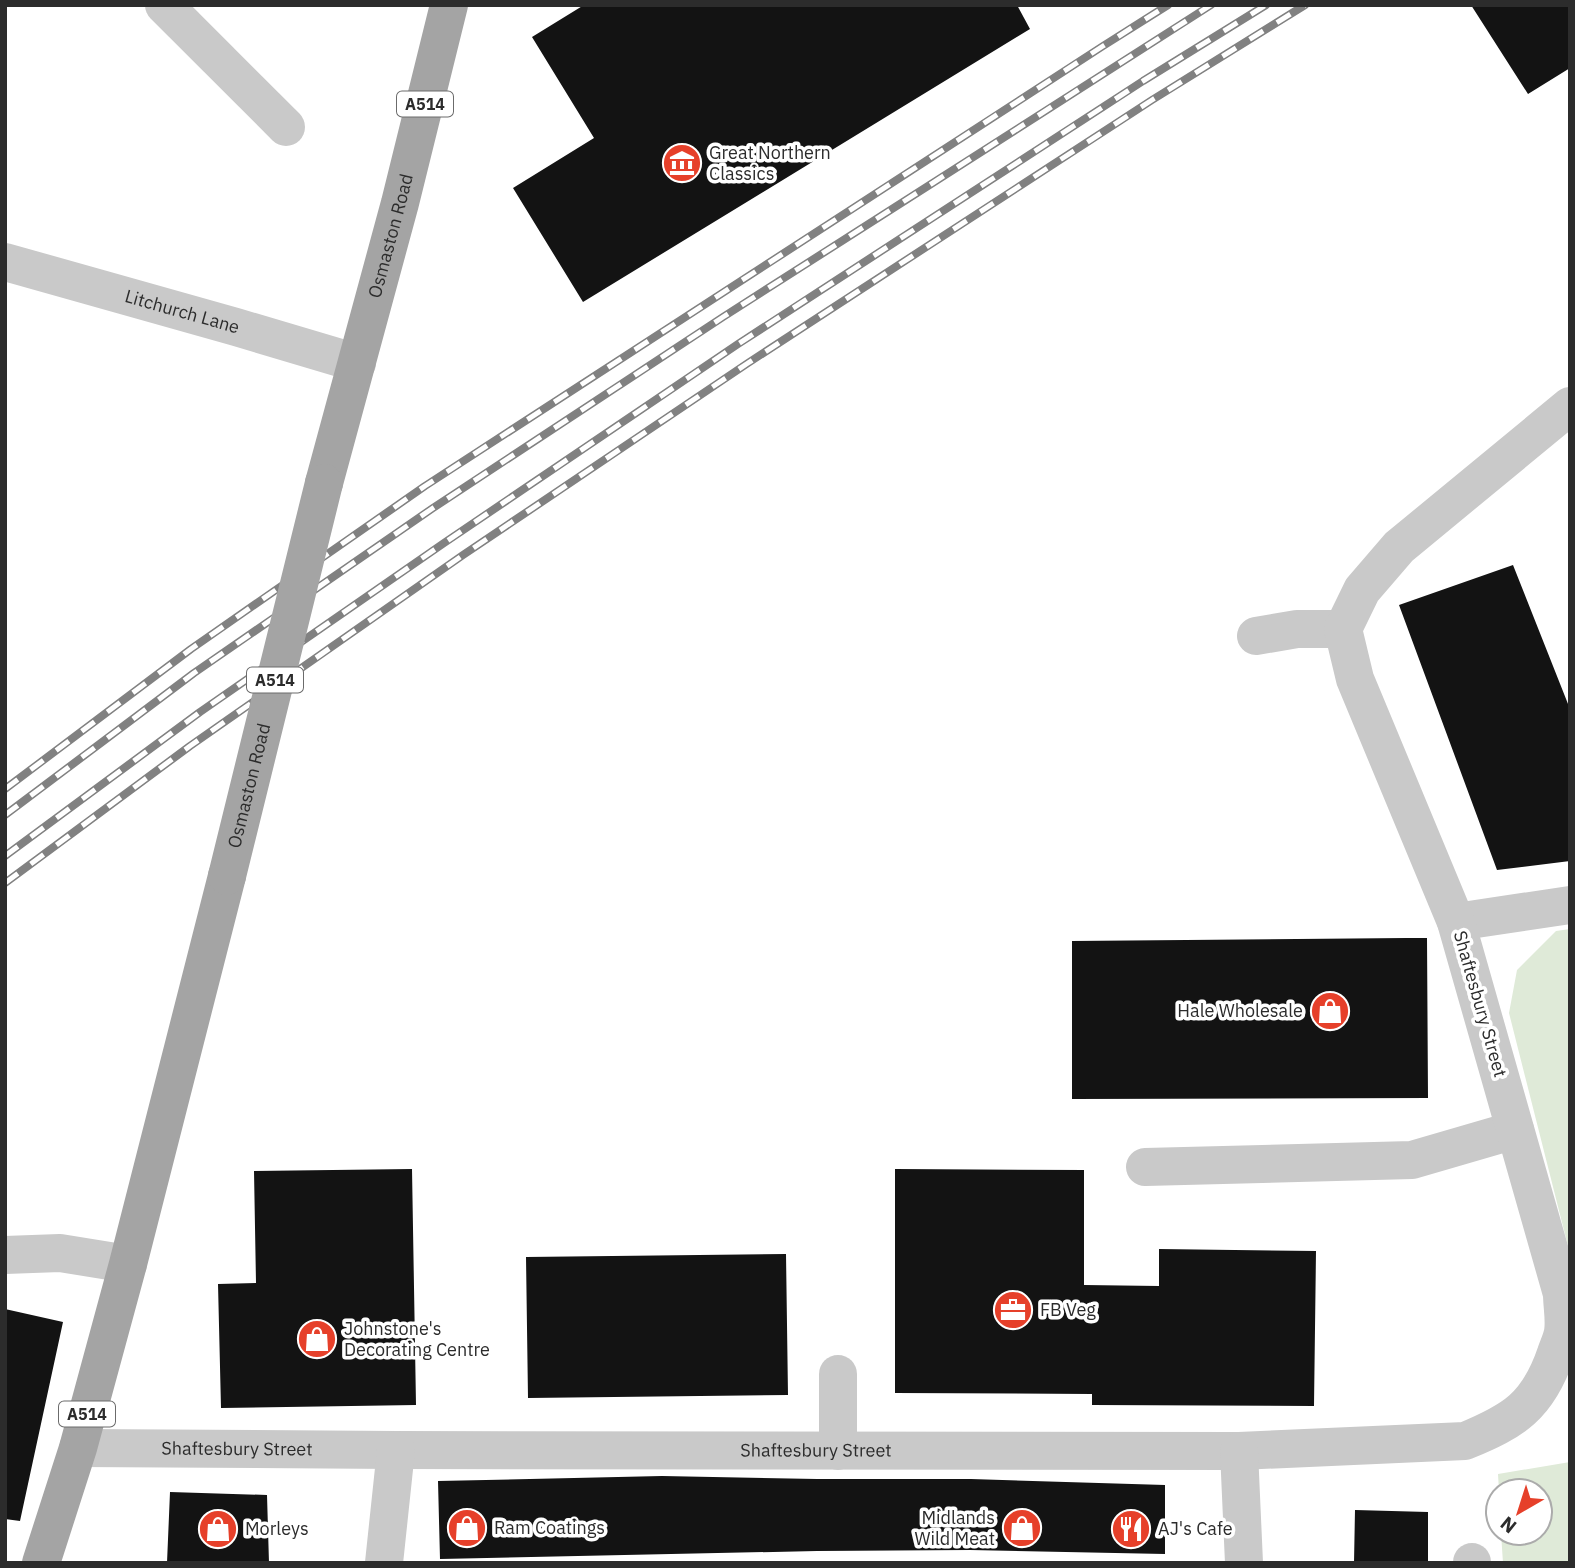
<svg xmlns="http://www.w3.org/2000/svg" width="1575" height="1568" viewBox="0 0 1575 1568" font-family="'IBM Plex Sans',sans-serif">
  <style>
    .green { fill: #dfead8 }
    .building { fill: #131313 }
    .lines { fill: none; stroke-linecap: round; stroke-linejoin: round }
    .minor { stroke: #c9c9c9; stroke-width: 38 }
    .major { stroke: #a4a4a4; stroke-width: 38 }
    .rail-casing { stroke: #818181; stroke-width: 8 }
    .rail { stroke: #fff; stroke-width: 5; stroke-dasharray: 16; stroke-linecap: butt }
    .major-bridge { stroke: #a4a4a4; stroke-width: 38 }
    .labels { text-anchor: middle; stroke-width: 7; stroke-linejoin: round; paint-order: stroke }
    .shield { fill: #fff; stroke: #6b6b6b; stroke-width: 2 }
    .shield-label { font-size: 16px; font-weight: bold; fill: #2c2c2c }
    .poi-label { font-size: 18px; fill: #2c2c2c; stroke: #fff; text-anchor: start }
    .street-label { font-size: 18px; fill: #2c2c2c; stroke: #fff }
  </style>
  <rect width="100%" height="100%" fill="#fff"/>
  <!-- green -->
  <path class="green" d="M1570 929V1254L1509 1013 1517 970 1556 931Z
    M1570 1462V1563H1503L1501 1533H1540V1491H1499L1498 1474Z"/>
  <!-- building -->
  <path class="building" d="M584 5H1017L1030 29 583 302 513 188 594 138 532 37Z
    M1471 5H1570V68L1528 94Z
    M1513 565 1570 709V861L1497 870 1399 605Z
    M1406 938H1427L1428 1098 1072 1099V941Z
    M412 1169 416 1405 221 1408 218 1284 256 1283 254 1171Z
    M895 1169 1084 1170V1285L1159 1286V1249L1316 1251 1314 1406 1092 1405V1394L895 1393Z
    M786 1254 788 1395 528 1398 526 1257Z
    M5 1309 63 1322 20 1521 5 1519Z
    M662 1476 817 1479H971L1165 1485V1554L970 1550 817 1551 440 1559 438 1481Z
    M170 1492 267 1495 269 1563H167Z
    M1355 1510 1428 1512V1563H1354Z"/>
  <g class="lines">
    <!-- minor -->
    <g class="minor">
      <path d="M164 5 286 127"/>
      <path id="s1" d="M5 262 236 327 357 363"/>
      <path d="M1256 636 1297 629H1343"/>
      <path d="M1456 922 1570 905"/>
      <path d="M1145 1167 1412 1160 1515 1130"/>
      <path d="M5 1255 60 1253 128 1264"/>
      <path id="s2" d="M78 1448 396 1450 1239 1451 1465 1441C1514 1421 1538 1406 1556 1353 1558 1347 1562 1339 1563 1332 1565 1320 1562 1306 1562 1294L1456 922 1355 679 1343 629 1362 590 1399 547 1570 406"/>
      <path d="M838 1451V1374"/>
      <path d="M1239 1451 1244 1563"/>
      <path d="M1472 1562V1563"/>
      <path d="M384 1563 396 1450"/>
    </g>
    <!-- major -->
    <g class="major">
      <path id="s3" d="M324 483 400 203 449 5"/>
      <path d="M41 1563 78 1448 128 1264 227 876"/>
    </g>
    <!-- rail casing -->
    <g class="rail-casing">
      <path id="rail" d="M5 789 191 649 425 486 1103 46 1168 5
        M5 815 194 673 433 508 723 317 1211 5
        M5 856 200 712 444 543 738 344 1143 81 1266 5
        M5 883 190 746 463 555 748 363 1152 100 1305 5"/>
    </g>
    <!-- rail -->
    <use href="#rail" class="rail"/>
    <!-- major-bridge -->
    <path class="major-bridge" id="s4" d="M227 876 324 483"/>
  </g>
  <!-- icons -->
  <defs>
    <g id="museum-disc" transform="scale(2.0125)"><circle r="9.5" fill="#e6402a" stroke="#fff"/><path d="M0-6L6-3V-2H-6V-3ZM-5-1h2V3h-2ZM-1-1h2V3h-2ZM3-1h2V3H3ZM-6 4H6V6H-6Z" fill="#fff"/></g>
    <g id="shop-disc" transform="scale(2.0125)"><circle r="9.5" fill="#e6402a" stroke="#fff"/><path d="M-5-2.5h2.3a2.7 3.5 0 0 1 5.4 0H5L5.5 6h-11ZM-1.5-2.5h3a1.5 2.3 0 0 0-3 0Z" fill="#fff"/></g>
    <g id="office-disc" transform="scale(2.0125)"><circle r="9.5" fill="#e6402a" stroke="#fff"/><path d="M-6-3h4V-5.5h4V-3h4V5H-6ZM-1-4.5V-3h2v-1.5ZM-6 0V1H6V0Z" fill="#fff"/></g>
    <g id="restaurant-disc" transform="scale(2.0125)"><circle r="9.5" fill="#e6402a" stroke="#fff"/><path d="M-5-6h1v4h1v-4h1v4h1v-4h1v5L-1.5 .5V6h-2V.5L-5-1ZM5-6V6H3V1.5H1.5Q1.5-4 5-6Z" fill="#fff"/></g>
  </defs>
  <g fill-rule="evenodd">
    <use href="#museum-disc" x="682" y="163"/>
    <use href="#shop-disc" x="1330" y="1011"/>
    <use href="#office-disc" x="1013" y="1310"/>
    <use href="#shop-disc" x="317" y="1339"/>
    <use href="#shop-disc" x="467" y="1528"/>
    <use href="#shop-disc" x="1022" y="1528"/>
    <use href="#shop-disc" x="218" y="1529"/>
    <use href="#restaurant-disc" x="1131" y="1529"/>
  </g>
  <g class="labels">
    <!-- shield labels -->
    <g class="shield">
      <rect x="397" y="91.5" width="56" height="25" rx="5"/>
      <rect x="247" y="667.5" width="56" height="25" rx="5"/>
      <rect x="59" y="1401.5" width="56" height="25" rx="5"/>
    </g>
    <g class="shield-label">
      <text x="425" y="110">A514</text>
      <text x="275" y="686">A514</text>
      <text x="87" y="1420">A514</text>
    </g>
    <!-- poi labels -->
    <g class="poi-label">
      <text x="709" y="159">Great Northern<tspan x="709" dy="21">Classics</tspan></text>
      <text x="1303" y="1017" text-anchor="end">Hale Wholesale</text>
      <text x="1040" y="1316">FB Veg</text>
      <text x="344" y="1335">Johnstone's<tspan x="344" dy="21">Decorating Centre</tspan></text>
      <text x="995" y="1524" text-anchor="end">Midlands<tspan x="995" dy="21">Wild Meat</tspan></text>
      <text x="494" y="1534">Ram Coatings</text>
      <text x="245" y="1535">Morleys</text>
      <text x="1158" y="1535">AJ's Cafe</text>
    </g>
    <!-- street labels -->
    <g class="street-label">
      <text dy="6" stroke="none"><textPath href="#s3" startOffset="256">Osmaston Road</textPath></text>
      <text dy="6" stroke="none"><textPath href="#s1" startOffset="184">Litchurch Lane</textPath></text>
      <text dy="6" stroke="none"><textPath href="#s4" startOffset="93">Osmaston Road</textPath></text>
      <text transform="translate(1480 1004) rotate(74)" y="6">Shaftesbury Street</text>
      <text dy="6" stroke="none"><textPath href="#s2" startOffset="159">Shaftesbury Street</textPath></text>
      <text dy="6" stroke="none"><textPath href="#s2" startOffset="738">Shaftesbury Street</textPath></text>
    </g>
  </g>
  <!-- border -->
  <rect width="1575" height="1568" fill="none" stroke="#2c2c2c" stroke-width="14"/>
  <!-- north arrow -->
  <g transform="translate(1519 1512) rotate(219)"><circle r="33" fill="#ffffff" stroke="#ababab" stroke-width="2"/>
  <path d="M0-5L12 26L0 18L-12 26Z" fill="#e6402a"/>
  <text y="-10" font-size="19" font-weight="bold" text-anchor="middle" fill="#2c2c2c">N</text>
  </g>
</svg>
